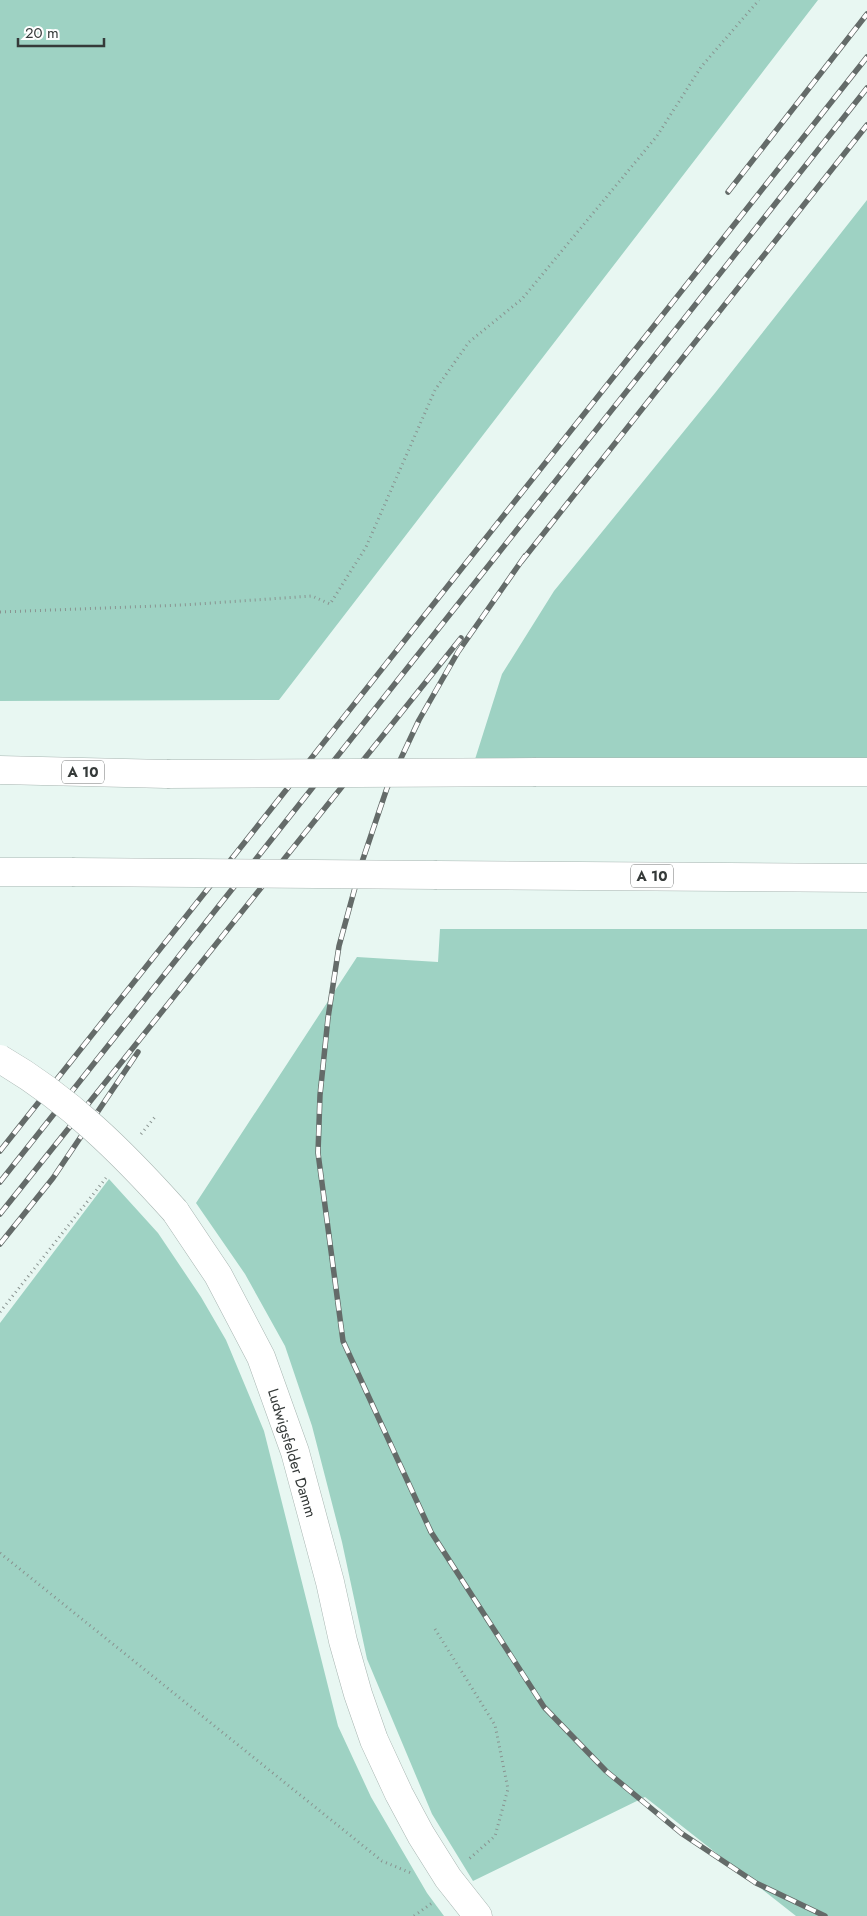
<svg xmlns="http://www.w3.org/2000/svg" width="867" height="1916" viewBox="0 0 867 1916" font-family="Jost,sans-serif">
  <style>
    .green { fill: #9ed2c3 }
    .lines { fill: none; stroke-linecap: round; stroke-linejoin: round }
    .street-casing { stroke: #a7b5b1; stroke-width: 29 }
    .highway-casing { stroke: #a7b5b1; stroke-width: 29 }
    .path { stroke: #899390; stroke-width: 3; stroke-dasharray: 1 4; stroke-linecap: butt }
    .street { stroke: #fff; stroke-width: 28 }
    .highway { stroke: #fff; stroke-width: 28 }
    .rail-casing { stroke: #646b69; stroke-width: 5.5 }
    .rail { stroke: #fff; stroke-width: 4; stroke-dasharray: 11; stroke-linecap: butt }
    .street-bridge-casing { stroke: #a7b5b1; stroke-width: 29; stroke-linecap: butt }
    .highway-bridge-casing { stroke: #a7b5b1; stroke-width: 29; stroke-linecap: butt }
    .street-bridge { stroke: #fff; stroke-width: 28 }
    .highway-bridge { stroke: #fff; stroke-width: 28 }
    .labels { text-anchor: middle; stroke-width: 5; stroke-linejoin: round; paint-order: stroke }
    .shield { fill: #fff; stroke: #727574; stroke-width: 1 }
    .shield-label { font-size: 14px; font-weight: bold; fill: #353a39 }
    .street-label { font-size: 15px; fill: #353a39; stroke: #fff }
  </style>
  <rect width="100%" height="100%" fill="#e8f7f2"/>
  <!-- green -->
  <path class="green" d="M0 0H818L279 700 0 701Z
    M867 200V772H471L502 674 554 591 715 393Z
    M440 929H867V1916H796L645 1797 473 1881 432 1814 367 1659 342 1542 312 1426 285 1346 245 1274 196 1203 357 957 438 962Z
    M109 1179 158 1233 201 1297 226 1340 264 1431 338 1726 371 1797 427 1893 444 1916H0V1323Z"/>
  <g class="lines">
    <!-- street casing -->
    <g class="street-casing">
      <path id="street" d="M175 1211 218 1275 261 1357 295 1452 330 1582 343 1641 358 1694 374 1740 399 1794 421 1835 448 1878 478 1916"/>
    </g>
    <!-- highway casing -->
    <g class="highway-casing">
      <path id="highway" d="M0 770 167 774
        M536 772H867
        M0 872H72
        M437 875 867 878"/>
    </g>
    <!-- path -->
    <path class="path" d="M0 612 183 605 312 596 330 604 366 547 435 390 469 342 522 299 657 136 701 67 759 0
      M141 1134 155 1117
      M0 1312 106 1178
      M0 1553 382 1861 411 1873
      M435 1629 495 1725 508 1789 495 1836 469 1859
      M414 1916 432 1903"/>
    <!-- street -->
    <use href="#street" class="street"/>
    <!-- highway -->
    <use href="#highway" class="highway"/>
    <!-- rail casing -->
    <g class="rail-casing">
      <path id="rail" d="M728 192 867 14
        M525 556 458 652 419 720 387 788 362 862 339 946 328 1018 320 1095 318 1153 343 1341 431 1532 544 1707 606 1771 681 1833 756 1883 825 1916
        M521 562 867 125
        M0 1151 867 57
        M0 1182 867 88
        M0 1214 461 638
        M0 1244 53 1178 138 1052"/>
    </g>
    <!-- rail -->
    <use href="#rail" class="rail"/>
    <!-- street-bridge casing -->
    <g class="street-bridge-casing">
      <path id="street-bridge" d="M0 1059C68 1098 123 1153 175 1211"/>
    </g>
    <!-- highway-bridge casing -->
    <g class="highway-bridge-casing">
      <path id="highway-bridge" d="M167 774 536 772
        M72 872 437 875"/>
    </g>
    <!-- street-bridge -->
    <use href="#street-bridge" class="street-bridge"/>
    <!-- highway-bridge -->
    <use href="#highway-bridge" class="highway-bridge"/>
  </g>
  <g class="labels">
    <!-- shield labels -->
    <g class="shield">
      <rect x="62" y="760.5" width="42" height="23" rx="4"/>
      <rect x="631" y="864.5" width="42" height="23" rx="4"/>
    </g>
    <g class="shield-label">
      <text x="83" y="777">A 10</text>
      <text x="652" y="881">A 10</text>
    </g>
    <!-- street labels -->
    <g class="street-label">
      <text transform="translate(292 1453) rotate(73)" y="5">Ludwigsfelder Damm</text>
    </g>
  </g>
  <!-- scale -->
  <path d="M18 38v8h86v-8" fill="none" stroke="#353a39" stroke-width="2.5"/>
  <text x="25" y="38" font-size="15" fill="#353a39" stroke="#ffffff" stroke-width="4" paint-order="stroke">20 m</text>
</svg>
